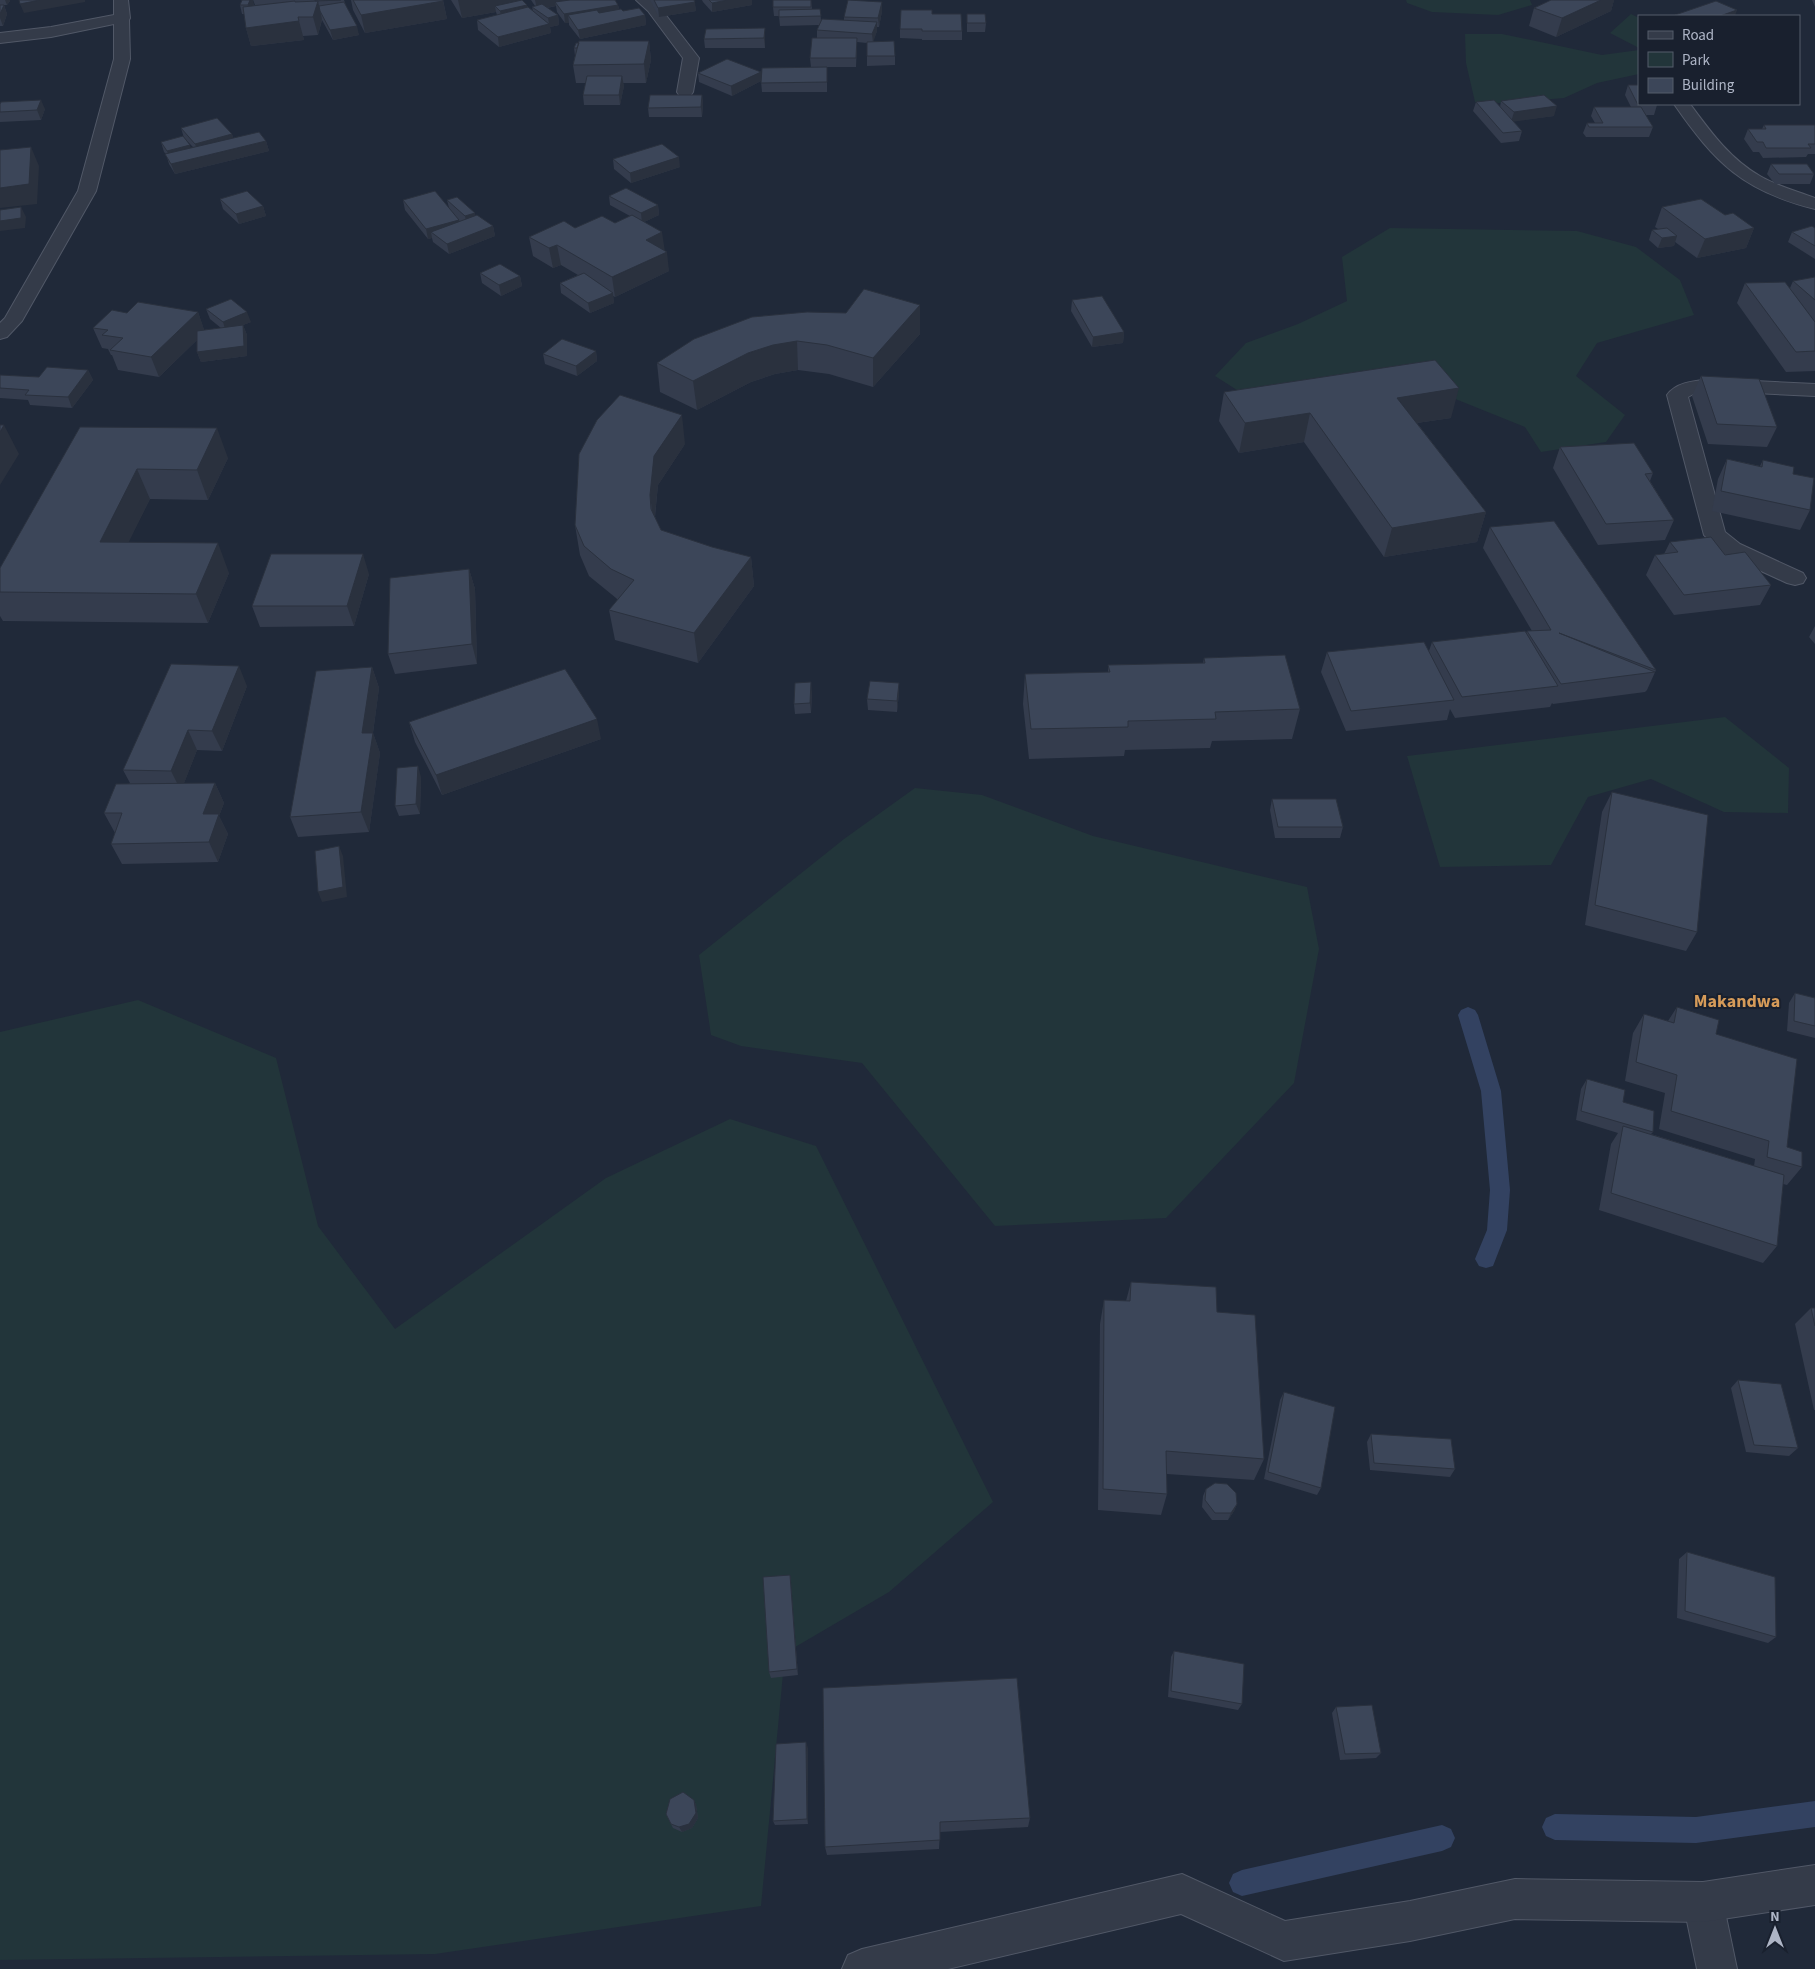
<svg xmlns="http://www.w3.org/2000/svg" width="1815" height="1969" viewBox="0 0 1815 1969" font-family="'Source Sans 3',sans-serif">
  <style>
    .green { fill: #22353a }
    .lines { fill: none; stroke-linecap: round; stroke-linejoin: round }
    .stream { fill: #334261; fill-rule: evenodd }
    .minor-casing { stroke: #515867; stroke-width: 2 }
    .tertiary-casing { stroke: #515867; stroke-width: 2 }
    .minor { fill: #343b49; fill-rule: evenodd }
    .tertiary { fill: #343b49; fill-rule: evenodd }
    .wall { fill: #343c4d }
    .shaded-wall { fill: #2a313e }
    .building { fill: #3c4659; stroke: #2a313e }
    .labels { text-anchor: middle; stroke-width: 4; stroke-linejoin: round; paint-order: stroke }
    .quarter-label { font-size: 18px; font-weight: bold; fill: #d69b59; stroke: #19202e }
  </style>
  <rect width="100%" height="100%" fill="#202939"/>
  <!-- green -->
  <path class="green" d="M1406 0H1530L1532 5 1498 15 1432 12 1407 3Z
    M1631 14 1639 18V48L1610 33Z
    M1465 34H1502L1602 55 1639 50V74L1597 83 1564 98 1501 103 1475 102 1466 63Z
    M1390 228 1577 231 1636 247 1680 280 1694 315 1597 343 1576 376 1625 415 1606 442 1541 452 1525 427 1428 388 1270 411 1215 376 1246 343 1298 324 1347 301 1342 257Z
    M1725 717 1789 768 1788 813 1724 812 1651 779 1588 797 1551 865 1440 867 1407 756Z
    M915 788 982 795 1093 836 1307 887 1319 949 1294 1083 1166 1218 995 1226 862 1063 741 1046 711 1035 699 955 844 839Z
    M138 1000 276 1058 318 1226 395 1329 606 1178 730 1119 816 1146 993 1502 889 1592 785 1653 761 1906 435 1954 0 1960V1032Z"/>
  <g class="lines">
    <!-- stream -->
    <path class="stream" d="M1468 1007 1475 1010 1478 1015 1501 1091 1510 1190 1507 1230 1493 1266 1486 1268 1479 1266 1475 1259 1487 1230 1490 1190 1481 1091 1458 1015 1461 1010Z
      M1815 1801V1827L1696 1843 1555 1840 1546 1836 1542 1827 1546 1818 1555 1814 1696 1817Z
      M1442 1825 1451 1829 1455 1838 1451 1847 1442 1851 1242 1896 1233 1892 1229 1883 1233 1874 1242 1870Z"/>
    <!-- minor casing -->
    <g class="minor-casing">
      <path id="minor" d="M114 0H128L130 18 129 20 130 59 96 191 22 321 7 337 0 339V323L5 318 78 191 114 59V24L51 37 0 43V33L51 27 114 15Z
        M636 0H652L658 5 699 58 693 92 691 95H679L677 92 683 58 648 11Z
        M1674 104H1690C1710 131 1730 159 1760 176 1777 186 1797 191 1815 198V209C1743 191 1715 163 1674 104Z
        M1713 379 1815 384V396L1713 391 1697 392 1688 397 1725 532 1740 544 1803 573 1806 578 1803 583 1795 585 1787 583 1724 554 1704 535 1667 395C1677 381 1697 381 1713 379Z
        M1703 1882 1717 1888 1723 1902 1737 1969H1697L1683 1902 1689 1888Z"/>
    </g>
    <!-- tertiary casing -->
    <g class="tertiary-casing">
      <path id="tertiary" d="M1815 1865V1905L1703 1922 1515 1919 1410 1941 1284 1961 1181 1914 948 1969H842L848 1955 862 1949 1182 1874 1285 1921 1410 1901 1515 1879 1703 1882Z"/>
    </g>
    <!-- minor -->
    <use href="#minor" class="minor"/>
    <!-- tertiary -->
    <use href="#tertiary" class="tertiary"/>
  </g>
  <!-- wall -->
  <path class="wall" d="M0 0H10V1L7 5H4L7 14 3 26H0Z
    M253 0H344L345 3 359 35 333 40 322 20 318 35 303 36 304 40 251 46 246 28 244 14H242L240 5 254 4V5H255Z
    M351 0H443L447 19 365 33 353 10Z
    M451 0H522L528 7 533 11 532 7 535 6 531 0H615L618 5 619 9 623 11 645 15 646 25 580 39 569 25V23H565L557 12 556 6 547 8 558 15 559 25 550 27 551 33 499 47 478 30 477 20 497 15 496 12 462 18Z
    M650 0H694L696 11 659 17Z
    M702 0H752V5L712 12 703 2Z
    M811 0 812 9H820L821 20H844V17L882 11 879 27H877V31L873 41 895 56V65L867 66V43L857 42 856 67H827V92H762L761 81 732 96 699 82 698 73 761 81 811 67 810 58 817 38V30L819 25 780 26 779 16H774L773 7Z
    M1551 0H1614L1611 11 1556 37 1529 26 1534 8Z
    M1812 0H1815V7Z
    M932 14 962 31V40H922V39L900 38V29Z
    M967 14 986 23 985 32H967Z
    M765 28V48H705L704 39Z
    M649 41 651 60 646 83H623L624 86 620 105H584L583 95 586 83H576L573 65 575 56 574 48Z
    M1628 85 1657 105 1654 115H1645L1653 127 1649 137H1586L1583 133 1587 123H1595L1591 116 1594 107H1631L1625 95Z
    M702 95 703 105 702 117H649L648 108Z
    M1501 101 1554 116 1513 121 1522 131 1519 141 1501 143 1473 111 1476 102 1500 107Z
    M0 104 45 109 41 120 0 122Z
    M1764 125H1815V154H1808L1806 157 1763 158 1759 152H1753L1744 139 1748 129H1762Z
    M181 128 232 134 233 138 266 141 269 151 175 174 169 164 166 154 164 152 161 142 191 148 193 147 184 138Z
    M613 159 680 167 631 183 614 169Z
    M1771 164 1814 174 1810 184H1775L1767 174Z
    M609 196 658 205 659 215 644 222 664 250 669 271 615 297 613 296 614 303 590 313 561 293 560 283 578 275 561 265 553 268 533 256 529 237 575 228 615 223 630 216 610 205Z
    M220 199 263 206 266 216 239 224 223 209Z
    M403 200 449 208 447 200 475 213V215L493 226 495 236 449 254 433 242 432 238 428 239 405 210Z
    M1662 207 1725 215 1754 228 1746 248 1697 258 1675 242 1674 246 1658 248 1649 240 1652 230 1658 229 1655 227Z
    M1815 228V259L1788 242 1792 232Z
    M480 273 520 276 522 286 501 296 482 283Z
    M1815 277V371L1786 372 1737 303 1745 283 1790 288 1793 281Z
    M1072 300 1124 332 1123 343 1092 347 1071 311Z
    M920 305V334L873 387 829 374 798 370 775 374 751 382 697 410 660 392 657 363Z
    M206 309 251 322 243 325 247 335V356L201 362 197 352V340L159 377 118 370 112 355H111L108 349 102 348 93 328 127 313 198 312 204 330 221 328 210 319Z
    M596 351 597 361 577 376 545 364 543 354Z
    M88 370 93 380 72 408 30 405 28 400 0 398V375L39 377Z
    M1701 376 1777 427 1767 447 1708 444 1692 396Z
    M1224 392 1451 418 1417 423 1486 512 1477 542 1384 557 1304 442 1239 453 1219 421Z
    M80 427 228 458 208 500 150 499 128 542 229 573 208 623 3 621 0 616V568Z
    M685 444 658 485 655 517 661 530 712 547 751 557 754 586 698 663 615 640 609 610 618 600 616 598 589 576 580 555 575 525Z
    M1560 447 1653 473 1650 481 1674 520 1665 540 1598 545 1553 468Z
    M1727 459 1760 466 1763 460 1793 474 1810 510 1800 530 1712 511 1718 479Z
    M1490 527 1656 670 1647 690 1645 692 1553 704 1552 703 1550 707 1455 718 1450 709 1447 720 1346 731 1321 672 1327 652 1429 651 1432 642 1526 633 1527 631H1532L1483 548Z
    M1670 542 1725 555 1771 585 1760 605 1674 615 1646 575 1655 555 1664 554Z
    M469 569 475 589 477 664 395 674 388 654Z
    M369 574 354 626 260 627 252 606Z
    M1815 626V644L1809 637Z
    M1204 658 1300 709 1292 739 1212 741 1210 748 1125 750 1124 756 1029 759 1023 704 1025 674 1108 672V665L1203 663Z
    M372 667 379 688 373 733 380 753 369 832 298 837 290 817Z
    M899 683V693L897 712 868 710 867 699Z
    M247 686 222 751 197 750 184 783H215L224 803 219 816 228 834 218 862 122 864 111 844 115 833 104 813 130 783 123 770Z
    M812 692 811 713 795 714 794 704Z
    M409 722 601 739 442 795 415 742Z
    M421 777 420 814 399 816 395 806Z
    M1612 792 1697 932 1686 951 1585 925 1602 812Z
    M1272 799 1343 827 1340 838H1275L1270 810Z
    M1795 993 1815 998V1038L1787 1031 1789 1003Z
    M1677 1007 1716 1034 1787 1147 1802 1167 1787 1185 1783 1184 1777 1246 1763 1263 1599 1210 1611 1144 1618 1133 1576 1120 1581 1089 1587 1079 1623 1102 1653 1132 1651 1134 1754 1166 1755 1159 1659 1129 1665 1093 1625 1081 1633 1033 1644 1014 1668 1021Z
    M1131 1282 1217 1312 1264 1459 1254 1480 1167 1474V1494L1161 1515 1098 1510 1100 1324 1104 1300 1126 1301Z
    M1811 1308H1815V1410H1814L1795 1324Z
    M1738 1380 1798 1448 1789 1456 1746 1452 1731 1388Z
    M1284 1392 1321 1488 1317 1495 1264 1479 1280 1400Z
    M1371 1434 1455 1469 1450 1477 1370 1470 1367 1442Z
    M1206 1489 1237 1504 1234 1511 1228 1520H1212L1202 1507 1203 1496Z
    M1687 1552 1776 1637 1768 1643 1677 1618 1679 1559Z
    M790 1575 798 1675 771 1678 769 1672Z
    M1174 1651 1242 1704 1238 1710 1168 1697 1171 1657Z
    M823 1688 1030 1818 1028 1827 940 1832 939 1849 827 1855 825 1847Z
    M1336 1707 1381 1753 1376 1758 1340 1760 1332 1713Z
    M808 1748V1824L775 1825 773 1821Z
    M694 1800 696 1805 698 1818 692 1828 682 1832 673 1828 666 1814Z"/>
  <!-- shaded-wall -->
  <path class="shaded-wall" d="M5 0H10V1L7 5Z
    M40 0H85V2L24 13 20 4Z
    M250 0H253L254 4 251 14 248 5Z
    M458 0H522L527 5 529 14 502 20 500 11 495 6 496 12 462 18Z
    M535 0H578L555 2 556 6 537 9Z
    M728 0H752V5L712 12V3Z
    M1601 0H1614L1611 11 1556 37 1562 18Z
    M318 1 322 19 318 35 313 17Z
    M443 1 447 19 365 33 361 15Z
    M695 2 696 11 659 17 658 8Z
    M882 2V11L879 27 878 18Z
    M4 5 7 14 3 26 0 18V14Z
    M618 5 620 14 568 15 569 23H565L564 14Z
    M1737 10 1735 16H1720Z
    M558 15 559 25 550 27 551 33 499 47 498 37 549 24 548 18Z
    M645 15 646 25 580 39 578 30Z
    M298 17 304 40 251 46 246 28Z
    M877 22V31L873 43 872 34Z
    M357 26 359 35 333 40 330 30Z
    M765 28V48L764 38Z
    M649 41 651 60 646 83 644 64Z
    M761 72V81L732 96 731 86Z
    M622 76 624 86 620 105 619 95Z
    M702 95 703 105 702 117 701 107Z
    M41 100 45 109 41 120 37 110Z
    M1557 106 1554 116 1511 122 1514 112Z
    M232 134 235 144 199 154 195 144Z
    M266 141 269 151 175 174 171 164Z
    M190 145 193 155 171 161 167 151Z
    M31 147 39 166 37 204 0 208V188Z
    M679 157 680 167 631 183 630 173Z
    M658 205 659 215 642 223 641 213Z
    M263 206 266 216 239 224 236 214Z
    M21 207 26 217 25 228 0 231V221Z
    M475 213 477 223 467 226 465 216Z
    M459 220 462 230 431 232 432 238 428 239 426 229Z
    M493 226 495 236 449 254 447 244Z
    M1754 228 1746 248 1697 258 1705 239Z
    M662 232 665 252 646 240Z
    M1677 236 1674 246 1658 248 1662 238Z
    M557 245 561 265 553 268 549 248Z
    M667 252 669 271 615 297 612 277Z
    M520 276 522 286 501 296 499 285Z
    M613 293 614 303 590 313 588 303Z
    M920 305V334L873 387V358Z
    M198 312 205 332 159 377 151 357Z
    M247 312 251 322 243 325 247 335V356L201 362 197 352 226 332 223 322Z
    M1124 332 1123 343 1092 347 1093 337Z
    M797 341 798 370 775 374 751 382 697 410 693 381 748 353 773 345Z
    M596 351 597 361 577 376 576 366Z
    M88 370 93 380 72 408 68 397Z
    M1459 388 1451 418 1389 427 1397 398Z
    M1310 413 1304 442 1239 453 1245 423Z
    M682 415 685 444 658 485 654 524 656 539 650 495 654 456Z
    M4 425 19 454 0 485V432Z
    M217 428 228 458 208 500 197 470Z
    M137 469 150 499 114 572 100 542Z
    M1486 512 1477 542 1384 557 1392 528Z
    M218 543 229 573 208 623 196 594Z
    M363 554 369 574 354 626 347 606Z
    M751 557 754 586 698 663 694 633Z
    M469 569 475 589 477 664 472 644Z
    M239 666 247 686 222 751 212 731Z
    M372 667 379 688 370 754 362 733Z
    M811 682 812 692 811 713 810 703Z
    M899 683V693L897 712V701Z
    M597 719 601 739 442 795 436 775Z
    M188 730 197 750 181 791 171 771Z
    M373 733 380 753 369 832 361 812Z
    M418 766 421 777 420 814 416 804Z
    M215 783 224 803 219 816 228 834 218 862 209 842 203 814Z
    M339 846 343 856 347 897 322 902 318 892Z
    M1237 1504 1234 1511 1228 1520 1231 1513Z
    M790 1575 791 1582 798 1675 797 1669Z
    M806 1742 808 1748V1824L807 1819Z
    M694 1800 696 1805 698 1818 692 1828 682 1832 679 1827Z"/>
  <!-- building -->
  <path class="building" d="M19 0H40L20 4Z
    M242 0H250L248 5H240Z
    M315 0H341L315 1Z
    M353 0H443V1L361 15Z
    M522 0 527 5 500 11 495 6Z
    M570 0H615L618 5 564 14 555 2Z
    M654 0H694L695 2 658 8Z
    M709 0H728L712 3Z
    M773 0H811V7H773Z
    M848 0 882 2 878 18 844 17Z
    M1551 0H1601L1562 18 1534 8Z
    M295 1V2L318 1 313 17H298L299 21 246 28 243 7Z
    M1716 1 1737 10 1720 16H1679L1675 15Z
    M344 2 357 26 330 30 320 11 319 6Z
    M542 4 558 15 548 18 532 7Z
    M0 5H4L0 14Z
    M528 7 549 24 498 37 477 20Z
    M639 8 645 15 578 30 568 15 597 10 599 13 621 9 623 11Z
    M820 9 821 16 779 17V10Z
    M901 10H932V14H961L962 31H922V29H900Z
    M967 14H985L986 23H967Z
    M822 19 877 22 872 34 817 30Z
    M765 28 764 38 704 39 706 29Z
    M812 38H857L856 58H810Z
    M579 41H649L644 64 573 65Z
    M894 41 895 56H867V42Z
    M576 43H579L577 48H574Z
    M727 59 761 72 731 86 698 73Z
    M827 67V82L761 83 762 68Z
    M587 76H622L619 95H583Z
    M1628 85H1639V104H1657V105H1638Z
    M650 95H702L701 107 648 108Z
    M1544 95 1557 106 1514 112 1501 101Z
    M41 100 37 110 0 112V104L1 102Z
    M1494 100 1522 131 1503 133 1476 102Z
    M1594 107H1641L1653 127H1589L1587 123H1603Z
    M217 118 232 134 195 144 181 128Z
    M1764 125H1815V144H1808L1811 148H1766L1763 142H1757L1748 129H1766Z
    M259 132 266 141 171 164 165 154Z
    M183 136 190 145 167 151 161 142Z
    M662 144 679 157 630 173 613 159Z
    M31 147 29 184 0 188V150Z
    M1771 164H1807L1814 174H1779Z
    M626 188 658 205 641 213 609 196Z
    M247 191 263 206 236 214 220 199Z
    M435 191 459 220 426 229 403 200Z
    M457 197 475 213 465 216 447 200Z
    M1701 199 1725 215 1733 213 1754 228 1705 239 1662 207Z
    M21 207V218L0 221V210Z
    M477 215 493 226 447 244 431 232Z
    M632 215 662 232 646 240 667 252 612 277 557 245 549 248 529 237 564 221 575 228 602 216 615 223Z
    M1812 226 1815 228V246L1792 232Z
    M1667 228 1677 236 1662 238 1652 230Z
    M500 264 520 276 499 285 480 273Z
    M584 273 613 293 588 303 560 283Z
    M1815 277V300L1793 281Z
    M1785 282 1815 322V351L1796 352 1745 283Z
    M864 289 920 305 873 358 827 345 797 341 773 345 748 353 693 381 657 363 694 339 752 317 807 312 846 313Z
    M1102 296 1124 332 1093 337 1072 300Z
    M231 299 247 312 223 322 206 309Z
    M138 302 198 312 151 357 110 350 123 338 102 335 108 330 93 328 112 310 127 313Z
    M243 325 244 346 197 352V331Z
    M562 339 596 351 576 366 543 354Z
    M1435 360 1459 388 1397 398 1486 512 1392 528 1310 413 1245 423 1224 392Z
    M47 367 88 370 68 397 25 395 29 390 0 388V375L39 377Z
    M1701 376 1759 379 1777 427 1717 424Z
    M620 395 682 415 654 456 650 495 651 509 661 530 712 547 751 557 694 633 609 610 634 580 611 569 584 546 575 525 579 454 597 420Z
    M0 425H4L0 432Z
    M80 427 217 428 197 470 137 469 100 542 218 543 196 594 0 592V568Z
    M1634 443 1653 473 1645 474 1674 520 1606 524 1560 447Z
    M1727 459 1762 467 1763 460 1794 467 1793 474 1814 478 1810 510 1721 491Z
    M1554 521 1656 670 1559 633 1655 672 1561 684 1527 631 1551 630 1490 527Z
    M1711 537 1725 555 1745 552 1771 585 1684 595 1655 555 1678 552 1670 542Z
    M271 554H363L347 606H252Z
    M469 569 472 644 388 654 390 578Z
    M1525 631 1558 686 1462 697 1432 642Z
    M1424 642 1454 700 1351 711 1327 652Z
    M1285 655 1300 709 1215 712 1216 719 1128 721V727L1031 729 1025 674 1110 672 1108 665 1205 663 1204 658Z
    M171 664 239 666 212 731 188 730 171 771 123 770Z
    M372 667 362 733H373L361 812 290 817 316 671Z
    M565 669 597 719 436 775 409 722Z
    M870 681 899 683 897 701 867 699Z
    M811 682 810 703 794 704 795 683Z
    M418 766 416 804 395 806 397 768Z
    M215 783 203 814H219L209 842 111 844 122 813H104L116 784Z
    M1612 792 1708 815 1697 932 1595 905Z
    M1272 799H1336L1343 827H1278Z
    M339 846 343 887 318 892 315 851Z
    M1795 993 1815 998V1026L1794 1021Z
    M1677 1007 1719 1020 1716 1034 1797 1059 1787 1147 1802 1152V1167L1767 1157 1769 1141 1671 1111 1677 1075 1636 1062 1644 1014 1674 1023Z
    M1587 1079 1625 1090 1623 1102 1654 1111 1653 1132 1581 1111Z
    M1623 1126 1784 1175 1777 1246 1611 1193Z
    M1131 1282 1216 1287 1217 1312 1255 1315 1264 1459 1166 1451 1167 1494 1103 1489 1104 1300 1130 1301Z
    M1811 1308H1815V1326Z
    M1738 1380 1781 1384 1798 1448 1754 1445Z
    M1284 1392 1335 1407 1321 1488 1268 1472Z
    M1371 1434 1451 1439 1455 1469 1374 1463Z
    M1215 1483 1227 1484 1236 1493 1237 1504 1231 1513H1215L1205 1500 1206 1489Z
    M1687 1552 1775 1577 1776 1637 1685 1611Z
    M790 1575 797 1669 769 1672 763 1577Z
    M1174 1651 1244 1664 1242 1704 1171 1691Z
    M1017 1678 1030 1818 940 1822V1840L825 1847 823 1688Z
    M1372 1705 1381 1753 1345 1754 1336 1707Z
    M806 1742 807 1819 773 1821 776 1744Z
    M683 1792 694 1800 696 1813 689 1824 679 1827 671 1824 666 1814 670 1799Z"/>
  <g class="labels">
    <!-- quarter labels -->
    <g class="quarter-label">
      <text x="1737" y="1007">Makandwa</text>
    </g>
  </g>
  <!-- legend -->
  <rect x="1638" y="15" width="162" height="90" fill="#19202e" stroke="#555c6b"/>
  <rect x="1648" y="31" width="25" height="8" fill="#343b49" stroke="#555c6b"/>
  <text x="1682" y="40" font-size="15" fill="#aeb5c6">Road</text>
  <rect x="1648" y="52" width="25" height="15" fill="#22353a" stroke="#555c6b"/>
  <text x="1682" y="65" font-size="15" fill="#aeb5c6">Park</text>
  <rect x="1648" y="78" width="25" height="15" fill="#3c4659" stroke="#555c6b"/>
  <text x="1682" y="90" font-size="15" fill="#aeb5c6">Building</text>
  <!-- north arrow -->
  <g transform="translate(1775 1929)" stroke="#19202e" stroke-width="4" paint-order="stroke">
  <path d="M0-4L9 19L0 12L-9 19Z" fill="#aeb5c6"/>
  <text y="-8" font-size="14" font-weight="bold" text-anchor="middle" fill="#aeb5c6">N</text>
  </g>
</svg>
